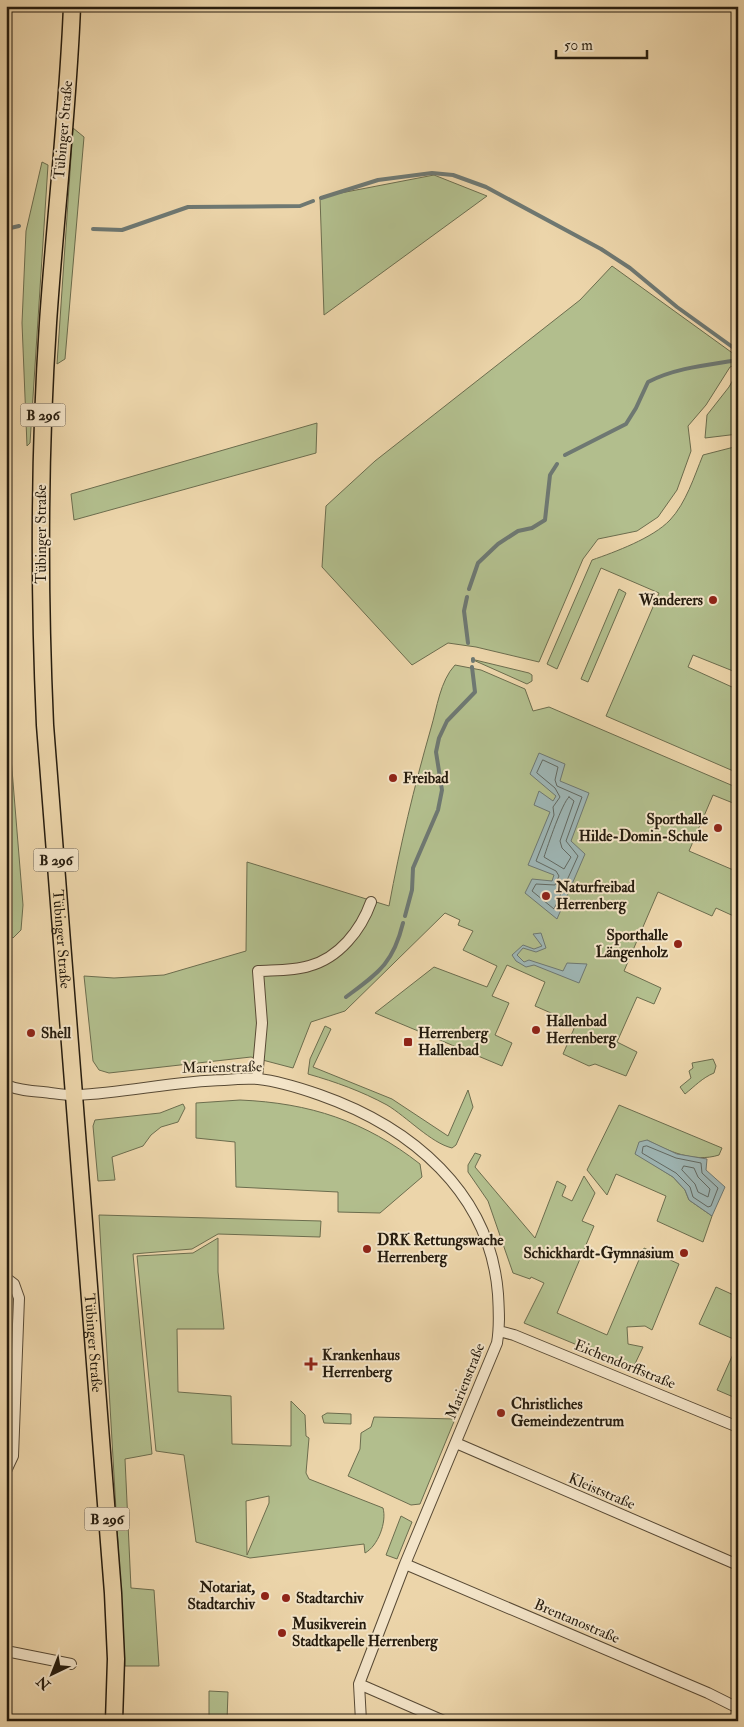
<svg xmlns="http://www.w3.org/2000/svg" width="744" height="1727" viewBox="0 0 744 1727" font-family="'IM FELL Double Pica',serif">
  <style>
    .green { fill: #b2be8d; stroke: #6c6d4e; fill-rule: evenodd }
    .water { fill: #9eb6b5; stroke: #6e7872 }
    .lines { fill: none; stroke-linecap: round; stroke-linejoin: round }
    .shore { stroke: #626962; stroke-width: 1 }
    .stream { stroke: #6e7872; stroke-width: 4 }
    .minor-casing { stroke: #584a35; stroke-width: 12 }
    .primary-casing { stroke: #261c0e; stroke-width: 19 }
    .minor { stroke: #f3e4c8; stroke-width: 10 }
    .primary { stroke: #ecd5aa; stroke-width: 16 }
    .poi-dot { fill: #8f2418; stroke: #f3e4c8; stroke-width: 2 }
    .labels { text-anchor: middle; stroke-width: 4; stroke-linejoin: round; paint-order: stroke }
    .shield { fill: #f3e4c8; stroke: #645846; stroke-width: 1 }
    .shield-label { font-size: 14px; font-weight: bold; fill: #261c0e }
    .street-label { font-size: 15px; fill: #261c0e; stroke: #f3e4c8 }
    .poi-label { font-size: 15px; font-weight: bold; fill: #261c0e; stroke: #f3e4c8; text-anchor: start }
  </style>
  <rect width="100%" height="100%" fill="#ecd5aa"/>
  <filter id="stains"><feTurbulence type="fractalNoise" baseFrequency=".004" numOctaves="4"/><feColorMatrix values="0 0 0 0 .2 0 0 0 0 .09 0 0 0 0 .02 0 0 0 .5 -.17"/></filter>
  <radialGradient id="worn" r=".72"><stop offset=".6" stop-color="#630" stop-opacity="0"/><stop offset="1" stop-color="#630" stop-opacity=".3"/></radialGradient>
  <!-- green -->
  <path class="green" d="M73 128 84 137 65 359 57 364Z
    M42 162 48 165 30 443 27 446 22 323 26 231Z
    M434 175 487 196 324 315 320 197Z
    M612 266 738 357V364L730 367 706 405 688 426 691 451 677 490 658 517 637 531 598 539 583 559 539 662 476 647 448 643 412 665 322 567 326 506 375 461 580 300Z
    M738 371V434L705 438 707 415 729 387Z
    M317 423 316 453 74 520 71 494Z
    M738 446V673L693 655 688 667 732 687 738 676V773L606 716 659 593 601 568 557 669 547 664 592 560C615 552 653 538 670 520 686 503 694 477 703 455Z
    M619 589 626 593 588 682 581 679Z
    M471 659 529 673 532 675V681L527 684Z
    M455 665 481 670 525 689 533 711 549 707 738 788V805L713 795 689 851 738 872V918L716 908 712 916 658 892 624 971 661 988 654 1004 637 997 617 1042 637 1052 626 1076 595 1064 589 1066 563 1054 576 1024 535 1006 545 982 507 965 492 996 509 1003 495 1035 512 1043 502 1066 375 1013 434 967 487 987 497 966 463 950 473 931 458 925 460 920 445 913 345 1011 311 1022 293 1068 251 1057 109 1073 99 1070 93 1061 84 976 114 978 164 975 246 951 247 862 389 906C400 846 414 787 431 728 437 708 440 681 455 665Z
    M6 744 10 745 23 905 21 930 13 938 6 933Z
    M325 1026 331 1029 313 1067 392 1099 448 1136 468 1090 473 1107 456 1145 452 1148C431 1143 407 1117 387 1105 361 1091 336 1082 308 1074L310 1059Z
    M713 1059 716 1066 714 1073C702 1078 695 1086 685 1094L680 1087 691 1078 689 1071 693 1068 692 1063Z
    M240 1100C310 1103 365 1121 420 1164L422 1177 380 1213 338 1212V1192L236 1187 235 1142 196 1138V1103Z
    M183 1104 185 1108 178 1122 161 1127 151 1135 143 1146 112 1157 115 1180 98 1181 93 1126 95 1120 160 1113Z
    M619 1105 722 1148 719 1155C694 1163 668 1151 647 1140L635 1153 673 1177 685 1190 689 1200 712 1216 703 1242 657 1221 666 1196 616 1174 607 1195 587 1170Z
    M475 1153 481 1155 475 1167 535 1238 557 1181 566 1186 562 1196 572 1201 584 1176 595 1193 582 1221 594 1226 557 1313 607 1335 644 1248 679 1264 652 1330 645 1326 627 1327 628 1344 643 1347 633 1368 524 1323 544 1283 531 1277 530 1279 513 1273 488 1201 468 1172V1165Z
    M99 1215 321 1221 320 1237 218 1234 192 1249 133 1254 152 1454 125 1459 131 1588 154 1590 159 1666H125Z
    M218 1238V1272L224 1329H177L178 1392 231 1396 232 1444 291 1446V1401L305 1415 306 1436 309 1438 306 1473 309 1479 383 1508C387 1522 378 1546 365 1553L364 1544 250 1558 196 1542 184 1455 156 1451 137 1256 193 1253ZM269 1496V1503L247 1555 246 1501Z
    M716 1287 738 1297V1341L699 1324Z
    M734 1352 738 1354V1399L717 1390Z
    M327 1413 351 1414V1424L324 1423 322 1416Z
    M374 1417 455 1419 420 1504 411 1505 348 1476 360 1449 361 1433 371 1427Z
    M401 1516 412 1522 397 1559 386 1555Z
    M209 1691 228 1692 227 1721H209Z"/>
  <!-- water -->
  <path class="water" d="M539 753 565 764 560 781 589 793 571 841 585 854 557 919 525 893 532 879 552 881 554 875 528 865 550 812 534 805 539 791 553 801 556 796 530 774Z
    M541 933 546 948 536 952 523 948 517 955 524 962 529 960 563 971 567 963 587 964 579 983 534 965 526 967 516 961 512 955 523 945 534 949 542 946 533 934Z
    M647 1140 677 1154 707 1159 706 1170 725 1187 712 1216 689 1200 685 1190 673 1177 635 1154 639 1142Z"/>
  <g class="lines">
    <!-- shore -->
    <path class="shore" d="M543 760 558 767 555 780 557 786 582 797 566 841 578 856 554 909 532 891 536 884 555 885 559 876 556 871 536 861 554 815 553 807 560 797 555 788 537 773Z
      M569 797 574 801 560 841 562 848 571 857 564 869 544 857C548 845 562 803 569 797Z
      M647 1146 676 1158 701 1163 702 1173 718 1188 711 1206 708 1207 693 1197 690 1187 676 1173 642 1153 643 1147Z
      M684 1166 694 1168 698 1177 710 1189 708 1197 698 1192 695 1184 682 1170Z"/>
    <!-- stream -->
    <path class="stream" d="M321 198 378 180 432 173 453 175 486 187 601 249 630 268 677 307 738 351
      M6 229 19 226
      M93 229 122 230 188 207 300 206 313 201
      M565 455 626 424 636 408 648 382C675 368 707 365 738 360
      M469 589 478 563 498 544 518 531 532 528 545 520 550 475 557 464
      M467 597 464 611 468 643
      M473 659V661
      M405 916 412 890 413 868 438 810 442 790 436 752 439 738 447 721 475 692 472 667
      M346 997C378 973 393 964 403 923"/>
    <!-- minor casing -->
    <g class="minor-casing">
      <path id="minor" d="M257 1079 262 1023 258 971C274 970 293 971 309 966 339 958 361 930 371 902
        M6 1085C18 1090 30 1091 43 1092 54 1093 66 1096 77 1095 126 1093 174 1081 224 1080 235 1079 247 1078 258 1079 279 1081 300 1088 320 1095 411 1127 490 1192 498 1294 499 1311 500 1327 497 1343L405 1564 359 1684 361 1721
        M6 1278 14 1284 19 1298 13 1456 6 1471
        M499 1331 514 1335 738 1427
        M456 1443 738 1565
        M405 1564 708 1693 738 1708
        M6 1651 71 1664
        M359 1684 444 1721"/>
    </g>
    <!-- primary casing -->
    <g class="primary-casing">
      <g id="primary">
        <path id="s1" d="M72 6C68 112 55 218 48 323 39 457 39 591 45 725L113 1593 116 1659 114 1721"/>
      </g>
    </g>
    <!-- minor -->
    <use href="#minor" class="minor"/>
    <!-- primary -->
    <use href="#primary" class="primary"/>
  </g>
  <!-- markers -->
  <g class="poi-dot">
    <circle cx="713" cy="600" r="5"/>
    <circle cx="393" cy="778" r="5"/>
    <circle cx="718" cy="828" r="5"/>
    <circle cx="546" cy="896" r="5"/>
    <circle cx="678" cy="944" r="5"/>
    <circle cx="536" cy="1030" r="5"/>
    <circle cx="31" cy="1033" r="5"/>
    <rect x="403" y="1037" width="10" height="10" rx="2.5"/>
    <circle cx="367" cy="1249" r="5"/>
    <circle cx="684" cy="1253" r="5"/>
    <path d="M308.5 1356.5h5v5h5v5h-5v5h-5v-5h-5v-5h5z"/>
    <circle cx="501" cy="1413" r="5"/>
    <circle cx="265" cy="1596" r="5"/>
    <circle cx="286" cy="1598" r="5"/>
    <circle cx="282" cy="1633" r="5"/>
  </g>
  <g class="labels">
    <!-- shield labels -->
    <g class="shield">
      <rect x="20.5" y="403.5" width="45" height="23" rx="4"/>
      <rect x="33.5" y="848.5" width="45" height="23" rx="4"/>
      <rect x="84.5" y="1507.5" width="45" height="23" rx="4"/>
    </g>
    <g class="shield-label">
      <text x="43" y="420">B 296</text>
      <text x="56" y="865">B 296</text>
      <text x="107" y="1524">B 296</text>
    </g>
    <!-- street labels -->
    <g class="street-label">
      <text transform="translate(63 130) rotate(-85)" y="5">Tübinger Straße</text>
      <text transform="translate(41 534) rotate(-90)" y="5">Tübinger Straße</text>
      <text dy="5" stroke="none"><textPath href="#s1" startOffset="935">Tübinger Straße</textPath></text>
      <text transform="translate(222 1067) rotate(-1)" y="5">Marienstraße</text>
      <text dy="5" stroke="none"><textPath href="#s1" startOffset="1340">Tübinger Straße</textPath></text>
      <text transform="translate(625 1364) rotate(22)" y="5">Eichendorffstraße</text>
      <text transform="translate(465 1381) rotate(-68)" y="5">Marienstraße</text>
      <text transform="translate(602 1491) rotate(23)" y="5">Kleiststraße</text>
      <text transform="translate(577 1621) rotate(23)" y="5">Brentanostraße</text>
    </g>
    <!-- poi labels -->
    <g class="poi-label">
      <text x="703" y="605" text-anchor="end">Wanderers</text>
      <text x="403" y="783">Freibad</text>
      <text x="708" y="824" text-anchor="end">Sporthalle<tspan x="708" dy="17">Hilde-Domin-Schule</tspan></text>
      <text x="556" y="892">Naturfreibad<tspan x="556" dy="17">Herrenberg</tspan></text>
      <text x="668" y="940" text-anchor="end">Sporthalle<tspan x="668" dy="17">Längenholz</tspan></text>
      <text x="546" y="1026">Hallenbad<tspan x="546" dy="17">Herrenberg</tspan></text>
      <text x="41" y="1038">Shell</text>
      <text x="418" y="1038">Herrenberg<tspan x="418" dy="17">Hallenbad</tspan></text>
      <text x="377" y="1245">DRK Rettungswache<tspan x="377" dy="17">Herrenberg</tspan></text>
      <text x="674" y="1258" text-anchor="end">Schickhardt-Gymnasium</text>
      <text x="322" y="1360">Krankenhaus<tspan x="322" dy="17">Herrenberg</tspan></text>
      <text x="511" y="1409">Christliches<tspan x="511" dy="17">Gemeindezentrum</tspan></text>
      <text x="255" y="1592" text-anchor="end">Notariat,<tspan x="255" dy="17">Stadtarchiv</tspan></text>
      <text x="296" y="1603">Stadtarchiv</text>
      <text x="292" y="1629">Musikverein<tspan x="292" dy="17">Stadtkapelle Herrenberg</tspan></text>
    </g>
  </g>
  <!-- margin -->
  <rect width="744" height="1727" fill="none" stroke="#ecd5aa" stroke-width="25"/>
  <rect x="8" y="8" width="729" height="1712" fill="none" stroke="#261c0e" stroke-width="2.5"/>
  <rect x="12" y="12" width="719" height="1702" fill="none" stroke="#261c0e"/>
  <!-- north arrow -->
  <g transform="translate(52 1674) rotate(223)" stroke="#f3e4c8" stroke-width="4" paint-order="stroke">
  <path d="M0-4L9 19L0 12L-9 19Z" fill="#261c0e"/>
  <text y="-8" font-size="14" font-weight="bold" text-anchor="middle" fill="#261c0e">N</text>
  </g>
  <!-- scale -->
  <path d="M556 50v8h91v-8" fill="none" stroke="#261c0e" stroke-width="2.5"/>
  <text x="564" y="50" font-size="15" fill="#261c0e" stroke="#f3e4c8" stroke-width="4" paint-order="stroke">50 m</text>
  <rect width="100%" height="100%" filter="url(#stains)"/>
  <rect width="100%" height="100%" fill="url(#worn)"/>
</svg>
